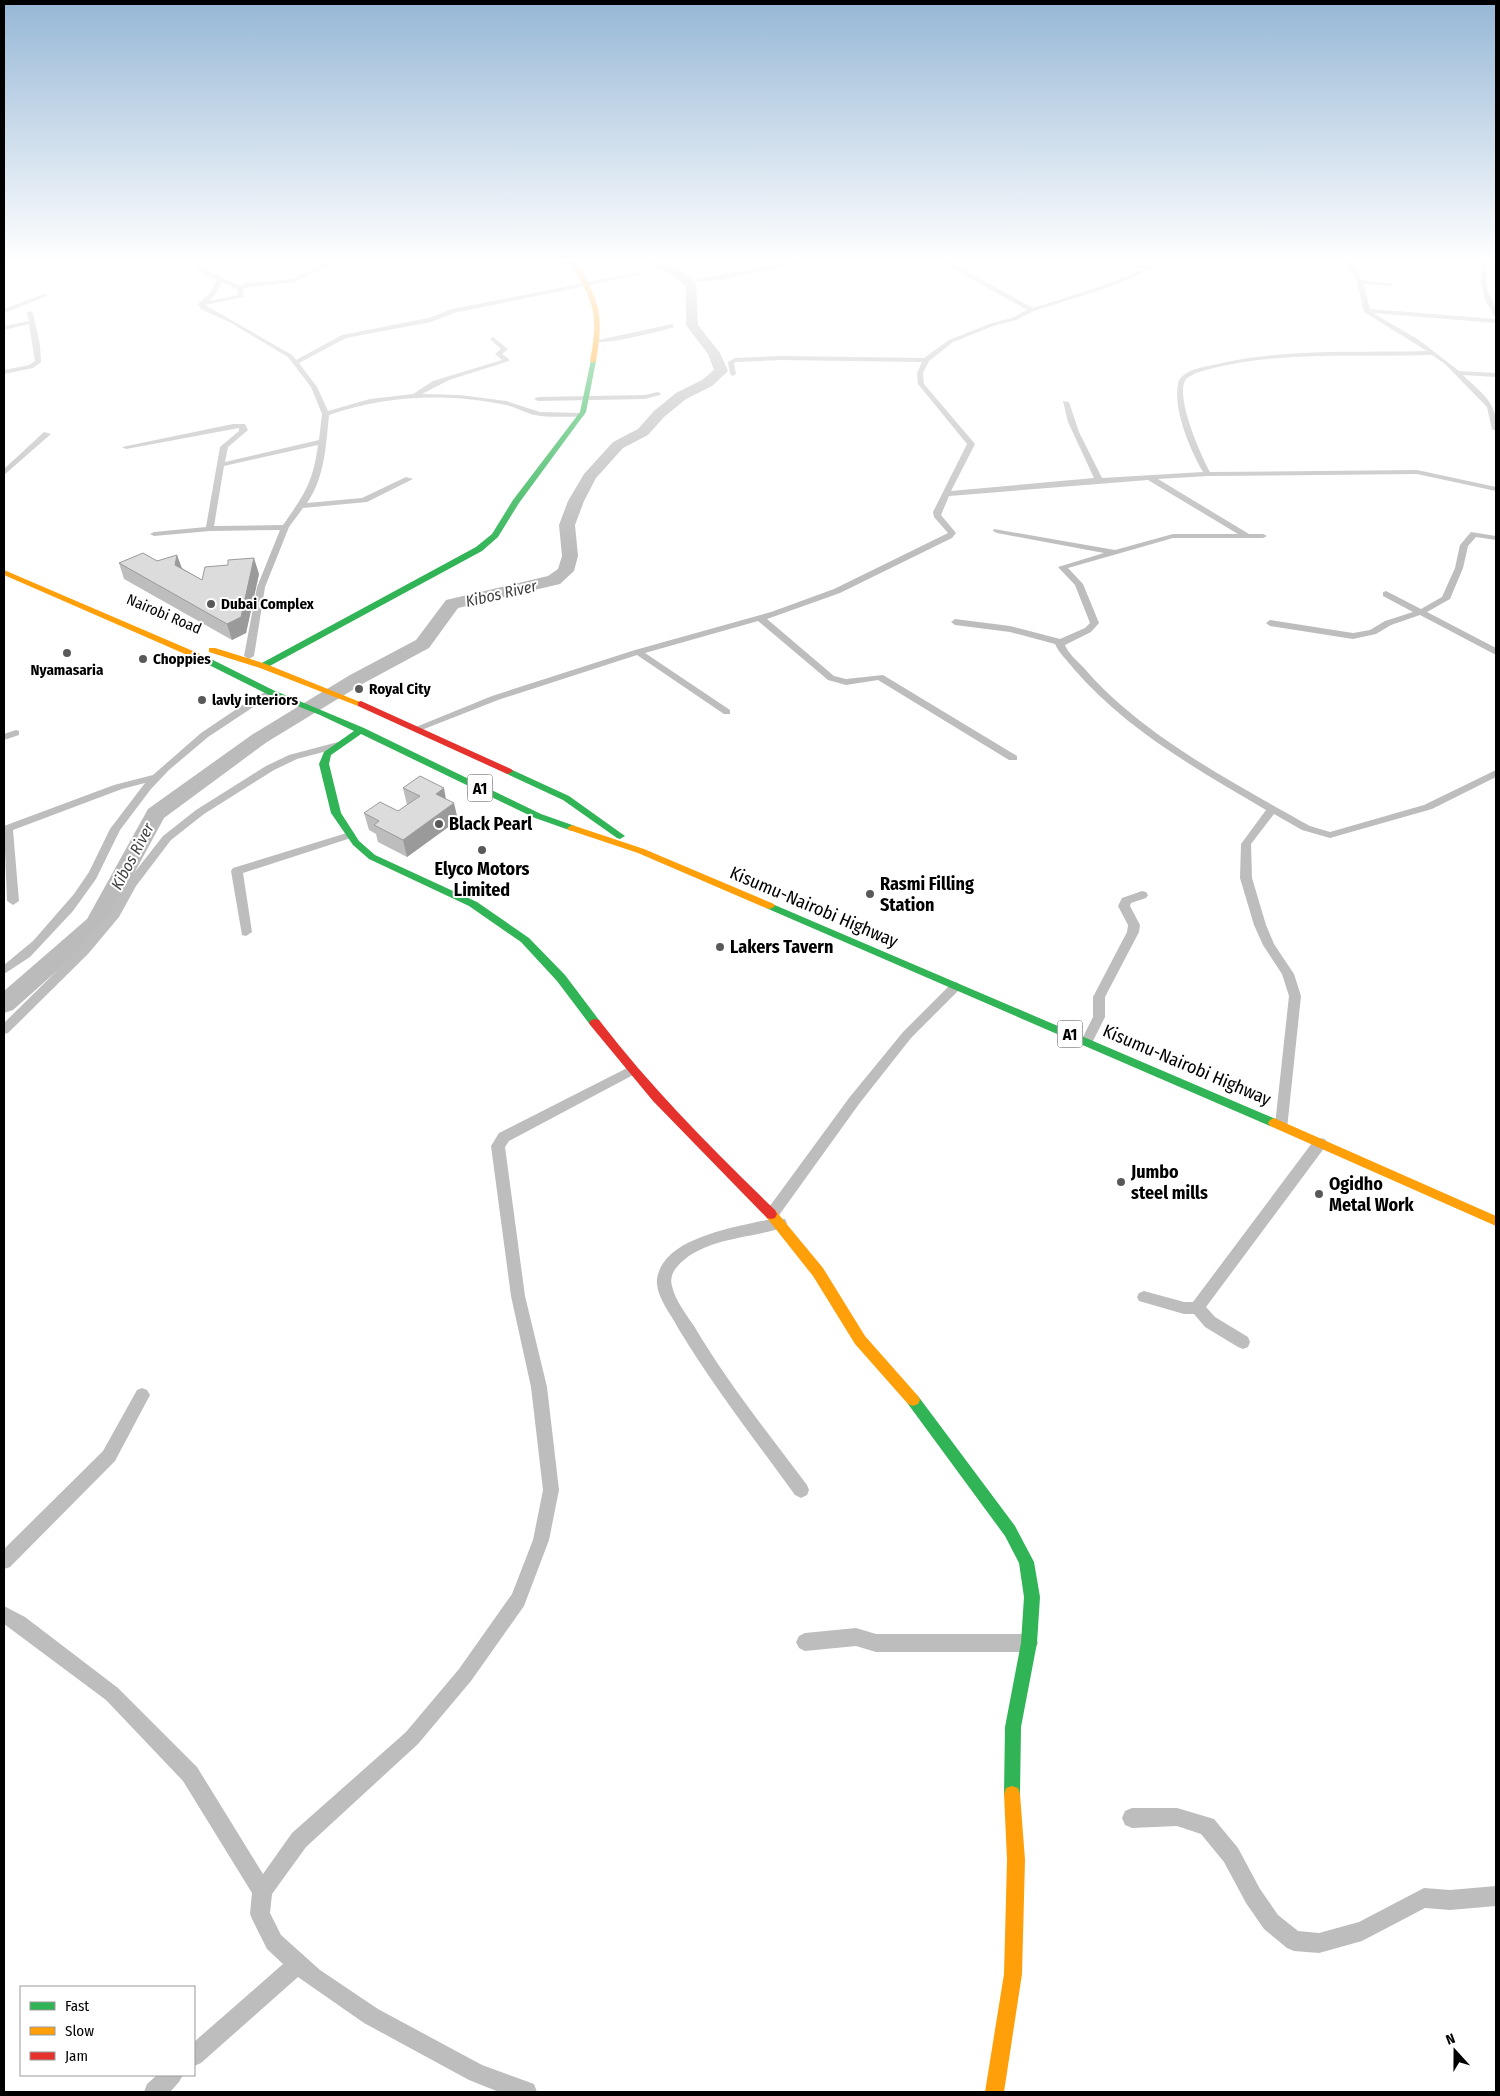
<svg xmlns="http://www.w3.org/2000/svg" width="1500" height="2096" viewBox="0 0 1500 2096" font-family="'Fira Sans Condensed',sans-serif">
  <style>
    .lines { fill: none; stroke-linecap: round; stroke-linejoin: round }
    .river { fill: #bbb; fill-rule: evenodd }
    .street { fill: #bdbdbd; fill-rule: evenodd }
    .fast { fill: #30b455; fill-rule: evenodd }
    .slow { fill: #ff9f0a; fill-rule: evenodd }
    .jam { fill: #e5322d; fill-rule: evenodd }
    .wall { fill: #bdbdbd }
    .shaded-wall { fill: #9a9a9a }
    .building { fill: #dcdcdc; stroke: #9a9a9a }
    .poi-dot { fill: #595959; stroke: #fff; stroke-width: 2 }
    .labels { text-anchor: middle; stroke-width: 4; stroke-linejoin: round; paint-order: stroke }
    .far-poi-label { font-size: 15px; font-weight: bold; fill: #000; stroke: #fff; text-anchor: start }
    .far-street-label { font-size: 15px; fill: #000; stroke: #fff }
    .far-water-label { font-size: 16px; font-style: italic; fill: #3f3f3f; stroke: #fff }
    .shield { fill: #fff; stroke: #4c4c4c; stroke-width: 1 }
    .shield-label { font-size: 16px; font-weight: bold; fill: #000 }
    .poi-label { font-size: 18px; font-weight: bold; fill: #000; stroke: #fff; text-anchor: start }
    .street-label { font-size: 18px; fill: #000; stroke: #fff }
  </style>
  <rect width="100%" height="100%" fill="#fff"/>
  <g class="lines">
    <!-- river -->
    <path class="river" d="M645 262C669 262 679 267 696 283L698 325 720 353 728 371 712 386 686 399 664 417 648 435 623 448 596 478 584 501 575 525 578 556 574 571 560 584 458 608 429 648 364 683 267 742 164 818 104 929 13 1010 4 1013V991L87 919 148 809 253 734 350 675 416 640 446 600 548 576 558 569 562 556 559 525 568 501 584 474 613 442 638 429 654 411 676 393 702 380 714 370 708 354 686 325V287L673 275Z"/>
    <!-- street -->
    <path class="street" d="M191 262H197L207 271 240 286 247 283 292 279 327 262H335L295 282 248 287 243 289V297L205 305 292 355 296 360 342 335 429 318 452 309 640 272 643 274 454 313 431 322 346 338 299 363 317 387 328 411 370 399 413 394 433 381 502 360 495 354 501 349 490 339 493 337 508 349 502 354 509 359V361L449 380 422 394 460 395 506 401 540 412 581 413 585 415 581 417C566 416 550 418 535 415 525 413 516 407 506 405 448 393 386 395 329 415 326 445 325 477 307 503L362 498 406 477 413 479 367 502 303 508 289 527 265 587 254 656 249 659 244 656 257 587 280 530 210 531 154 536 150 534 154 532 206 527 220 447 239 431V428L126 449 122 447 233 424H245L248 430 228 447 225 462 319 440 322 414 311 387 288 357 231 323 201 309 198 304 210 293 217 280 203 273ZM222 282 237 289 238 295 209 301 215 295ZM318 445C313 483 304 495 283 525L214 526 224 466Z
      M794 262H806L721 280 699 281 696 279Z
      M942 262H949L1033 308 1102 286 1144 269 1124 262C1133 262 1141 266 1149 266 1155 266 1162 262 1169 262L1106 288 1034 311 1016 320 996 325 953 342 929 361 923 373 924 384 975 444 951 491 1094 478 1068 422 1063 401 1069 402 1079 432 1102 478 1203 472C1190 450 1171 405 1179 380 1187 369 1200 368 1213 365 1283 348 1355 353 1427 351L1364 312 1357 282 1345 262H1351L1362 280 1394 284 1391 286 1364 284 1370 309 1496 319V323L1373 313 1419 340 1459 371 1496 373V377L1463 375C1483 395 1498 402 1496 431L1492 429 1487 407 1445 364 1432 355C1353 358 1273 349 1196 373 1193 375 1189 376 1186 379 1174 395 1201 456 1210 472L1417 470 1496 487V491L1417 474 1208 476 1158 479 1249 534H1263L1267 536 1263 538H1173L1068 568 1083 584 1099 623 1091 632 1065 645C1068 653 1077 661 1084 668 1140 734 1235 784 1310 826L1330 832 1424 805 1496 770V777L1432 809 1330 838 1302 830 1274 814 1251 844 1252 878 1266 925 1274 944 1294 974 1301 996 1287 1129H1277L1275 1125 1289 996 1282 974 1263 945 1254 925 1240 878 1241 844 1266 810C1198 770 1125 729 1073 668 1067 660 1059 653 1055 644L1010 632 955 625 951 622 955 619 1010 626 1060 639 1085 628 1090 623 1075 585 1058 567 1104 553 997 533 993 531 994 529 1115 550 1173 534H1238L1148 480 949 496 941 515 956 533 952 538 840 593 767 619 834 676 846 679 883 675 1017 756V760H1009L878 680 846 685 828 680 758 621 645 653 730 710V714H724L637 655 498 700 419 731H413L411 729 492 696 635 650 771 612 834 589 946 534 948 533 934 517 933 512 967 444 918 384 917 373 922 362 782 360 736 362 734 363 736 374 733 376 730 374 728 362 735 358 782 356 924 358 949 340 992 323 1012 318 1027 310Z
      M1482 262H1488C1486 272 1485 290 1491 298 1495 305 1496 308 1496 317L1493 315C1491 308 1485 302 1484 296 1481 285 1480 273 1482 262Z
      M44 294 49 295 4 313V309Z
      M30 311 33 313 40 345 41 362 33 368 4 374V370L29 365 35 361 29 324 4 330V326L29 321 27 313Z
      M672 324 674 327C661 331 603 346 594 341Z
      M658 392 661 394 660 395 645 399 538 401 534 399 538 397 645 395Z
      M44 432 51 434 4 475V469Z
      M1471 532 1496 536V540L1476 537 1468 546 1463 568 1450 599 1427 612 1496 648V655L1420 615 1391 625 1376 634 1353 639 1270 626 1266 623 1270 620 1353 633 1370 630 1385 621 1413 612 1383 596V592L1386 591 1421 609 1442 597 1455 568 1460 545Z
      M270 689 273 690V694L208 737 169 770 151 789 120 830 96 879 73 911 30 957 4 974V965L33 941 74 894 89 872 110 829 145 783 122 789 13 830 19 901 13 905 7 901 4 826 114 785 153 775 201 733 244 704Z
      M16 730 19 731V735L4 740V734Z
      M338 742 342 743V747L297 759 274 770 204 814 171 840 136 886 119 917 88 954 8 1033 4 1034V1023L80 948 110 912 127 882 163 836 196 810 266 766 289 755Z
      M350 832 354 833 355 835 354 837 243 873 252 932 246 936 242 935 231 871 233 868Z
      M1142 891 1146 892 1148 895 1146 898 1131 903 1130 906 1140 925 1139 932 1105 997V1017L1093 1041 1091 1044H1083L1081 1041 1093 1017V997L1127 932 1128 925 1118 906 1122 898Z
      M956 982 962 986 960 989 911 1038 859 1104 777 1218 785 1219 787 1223 785 1227C751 1239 701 1237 676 1268 672 1273 670 1280 672 1286 675 1300 686 1314 694 1326 727 1382 768 1433 807 1485L809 1490 807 1495 801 1498 795 1495C755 1440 713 1386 678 1328 671 1314 658 1299 657 1284 656 1277 660 1267 664 1262 683 1235 740 1226 771 1219L767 1218 765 1214 767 1210 849 1098 903 1032 952 983Z
      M631 1066 635 1068 637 1071 635 1074 509 1141 505 1147 525 1296 547 1387 559 1490 549 1540 524 1606 471 1681 418 1744 306 1847 272 1894 270 1913 281 1935 320 1970 378 2009 482 2065 534 2084 537 2092H499L469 2080 364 2023 298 1977 201 2063 194 2066V2042L283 1964 267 1949 253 1921 250 1914 252 1893 183 1781 106 1700 4 1624V1606L25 1617 118 1688 197 1767 263 1874 292 1833 406 1732 459 1669 512 1594 533 1540 543 1490 531 1387 511 1296 491 1146 499 1133Z
      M1320 1138 1325 1139 1327 1143 1325 1147 1206 1307 1215 1317 1248 1337 1250 1342 1248 1347 1243 1349 1238 1347 1205 1327 1194 1314H1184L1139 1301 1137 1297 1139 1293 1144 1291 1184 1302H1193L1315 1139Z
      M142 1388 147 1390 150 1395 115 1461 10 1567 4 1569V1549L103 1451 137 1390Z
      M856 1628 876 1634H1029L1035 1637 1038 1643 1035 1649 1029 1652H876L856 1646 805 1651 799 1648 796 1642 799 1636 805 1633Z
      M1132 1808H1177L1214 1819 1238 1848 1260 1889 1278 1915 1298 1931 1319 1933 1359 1922 1424 1888 1450 1890 1496 1886V1906L1450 1910 1425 1908 1362 1941 1319 1953 1294 1951 1287 1948 1264 1929 1246 1903 1224 1862 1201 1834 1177 1826 1132 1828 1125 1825 1122 1818 1125 1811Z
      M157 2075H183L179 2082 170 2092H144L147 2084Z"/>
    <!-- fast -->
    <path class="fast" d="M591 360 596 361 586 412 519 503 498 537 482 551 266 668H260V664L476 547 492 534 513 500 580 412Z
      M201 657H207L273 690 364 728 541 814 575 826 577 828 572 831 535 818 361 734 331 755 329 764 341 813 359 841 375 855 477 902 529 938 565 975 599 1020 601 1023 599 1026H591L557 981 521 942 469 906 369 859 353 845 331 813 319 764 324 752 354 731 320 715 267 694 201 661Z
      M508 768 569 796 625 836 620 839 617 838 563 800 505 773V769Z
      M770 903 1278 1120 1280 1123 1278 1126H1270L766 908 765 906Z
      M913 1394 918 1396 1015 1526 1034 1562 1040 1597 1037 1643 1021 1727 1020 1794 1018 1800 1012 1802 1006 1800 1004 1794 1005 1727 1021 1643 1024 1597 1019 1563 1005 1536 908 1404 906 1400 908 1396Z"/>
    <!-- slow -->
    <path class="slow" d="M570 262H576C600 302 604 314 596 361L593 363 590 361C599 314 594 302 570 262Z
      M4 570 207 657 208 659 207 661H201L4 575Z
      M209 648H215L266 664 365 704 364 706H358L260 668 209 652Z
      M572 825 644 849 774 904 775 906 770 909 766 908 638 853 569 830 567 828Z
      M1274 1118 1496 1216V1226L1270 1126 1268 1123 1270 1120Z
      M771 1209 775 1210 823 1268 865 1336 918 1396 920 1400 918 1404 913 1406 908 1404 855 1344 813 1276 767 1218 765 1214 767 1210Z
      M1012 1786 1018 1788 1020 1794 1025 1860 1022 1974 1004 2092H985L1004 1974 1007 1860 1004 1794 1006 1788Z"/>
    <!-- jam -->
    <path class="jam" d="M361 701 511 769 513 771 508 774 505 773 358 706V702Z
      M595 1019 599 1020C652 1089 713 1150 775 1210L777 1214 775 1218 771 1219 767 1218 653 1101 591 1026 589 1023 591 1020Z"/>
  </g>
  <!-- wall -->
  <path class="wall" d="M157 561 182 568 202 580 259 574 246 633 232 640 124 579 119 563Z
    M403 788 446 799 458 820 407 857 378 842 376 834 369 830 364 813 398 811 407 805Z"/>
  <!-- shaded-wall -->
  <path class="shaded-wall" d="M177 555 183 571 175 565Z
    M254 558 259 574 246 633 232 640 227 624Z
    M444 788 447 805 436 794Z
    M454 803 458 820 407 857 403 840Z"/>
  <!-- building -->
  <path class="building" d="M143 553 157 561 177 555 175 565 202 580 205 567 228 565V560L254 558 241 617 227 624 119 563Z
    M420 776 444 788 436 794 454 803 403 840 374 825 379 821 364 813 380 802 398 811 420 796 403 788Z"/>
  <!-- sky -->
  <linearGradient id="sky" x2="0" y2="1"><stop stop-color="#96b7d6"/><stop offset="0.47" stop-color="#fff"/><stop offset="1" stop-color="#fff" stop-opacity="0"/></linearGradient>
  <rect width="1500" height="555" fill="url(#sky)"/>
  <!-- markers -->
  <g class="poi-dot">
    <circle cx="211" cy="604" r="5"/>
    <circle cx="67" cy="653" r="5"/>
    <circle cx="143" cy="659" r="5"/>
    <circle cx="359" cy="689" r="5"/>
    <circle cx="202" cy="700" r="5"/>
    <circle cx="439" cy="824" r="5"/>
    <circle cx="482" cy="850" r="5"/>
    <circle cx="870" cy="894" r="5"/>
    <circle cx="720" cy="947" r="5"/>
    <circle cx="1121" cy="1182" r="5"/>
    <circle cx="1319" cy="1194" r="5"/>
  </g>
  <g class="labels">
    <!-- far-poi labels -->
    <g class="far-poi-label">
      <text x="221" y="609">Dubai Complex</text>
      <text x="153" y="664">Choppies</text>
      <text x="67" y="675" text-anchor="middle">Nyamasaria</text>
      <text x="369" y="694">Royal City</text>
      <text x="212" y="705">lavly interiors</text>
    </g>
    <!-- far-street labels -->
    <g class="far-street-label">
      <text transform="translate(164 614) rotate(23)" y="5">Nairobi Road</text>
    </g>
    <!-- far-water labels -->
    <g class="far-water-label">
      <text transform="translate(501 593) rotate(-13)" y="6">Kibos River</text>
      <text transform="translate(132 856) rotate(-62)" y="6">Kibos River</text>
    </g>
    <!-- shield labels -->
    <g class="shield">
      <rect x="467.5" y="774.5" width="25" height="27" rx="4"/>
      <rect x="1057.5" y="1020.5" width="25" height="27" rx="4"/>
    </g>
    <g class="shield-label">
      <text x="480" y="794">A1</text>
      <text x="1070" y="1040">A1</text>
    </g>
    <!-- poi labels -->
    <g class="poi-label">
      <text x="449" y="830">Black Pearl</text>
      <text x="482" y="875" text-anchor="middle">Elyco Motors<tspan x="482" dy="21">Limited</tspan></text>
      <text x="880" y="890">Rasmi Filling<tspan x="880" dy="21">Station</tspan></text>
      <text x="730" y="953">Lakers Tavern</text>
      <text x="1131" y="1178">Jumbo<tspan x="1131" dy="21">steel mills</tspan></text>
      <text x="1329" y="1190">Ogidho<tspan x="1329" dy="21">Metal Work</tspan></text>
    </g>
    <!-- street labels -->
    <g class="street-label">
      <text transform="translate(814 907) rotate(23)" y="6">Kisumu-Nairobi Highway</text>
      <text transform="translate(1187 1065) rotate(23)" y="6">Kisumu-Nairobi Highway</text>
    </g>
  </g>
  <!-- border -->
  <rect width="1500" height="2096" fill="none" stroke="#000000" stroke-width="10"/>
  <!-- legend -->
  <rect x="20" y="1986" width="175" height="90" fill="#ffffff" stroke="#999999"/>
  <rect x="30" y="2002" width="25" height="8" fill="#30b455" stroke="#999999"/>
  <text x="65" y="2011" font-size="15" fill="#000000">Fast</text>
  <rect x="30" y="2027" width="25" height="8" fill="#ff9f0a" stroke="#999999"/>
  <text x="65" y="2036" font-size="15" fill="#000000">Slow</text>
  <rect x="30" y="2052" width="25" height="8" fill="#e5322d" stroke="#999999"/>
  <text x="65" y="2061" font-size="15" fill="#000000">Jam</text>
  <!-- north arrow -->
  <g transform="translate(1455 2051) rotate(339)" stroke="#ffffff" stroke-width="4" paint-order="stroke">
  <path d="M0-4L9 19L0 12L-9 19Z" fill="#000000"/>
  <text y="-8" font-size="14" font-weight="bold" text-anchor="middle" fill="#000000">N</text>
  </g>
</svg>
